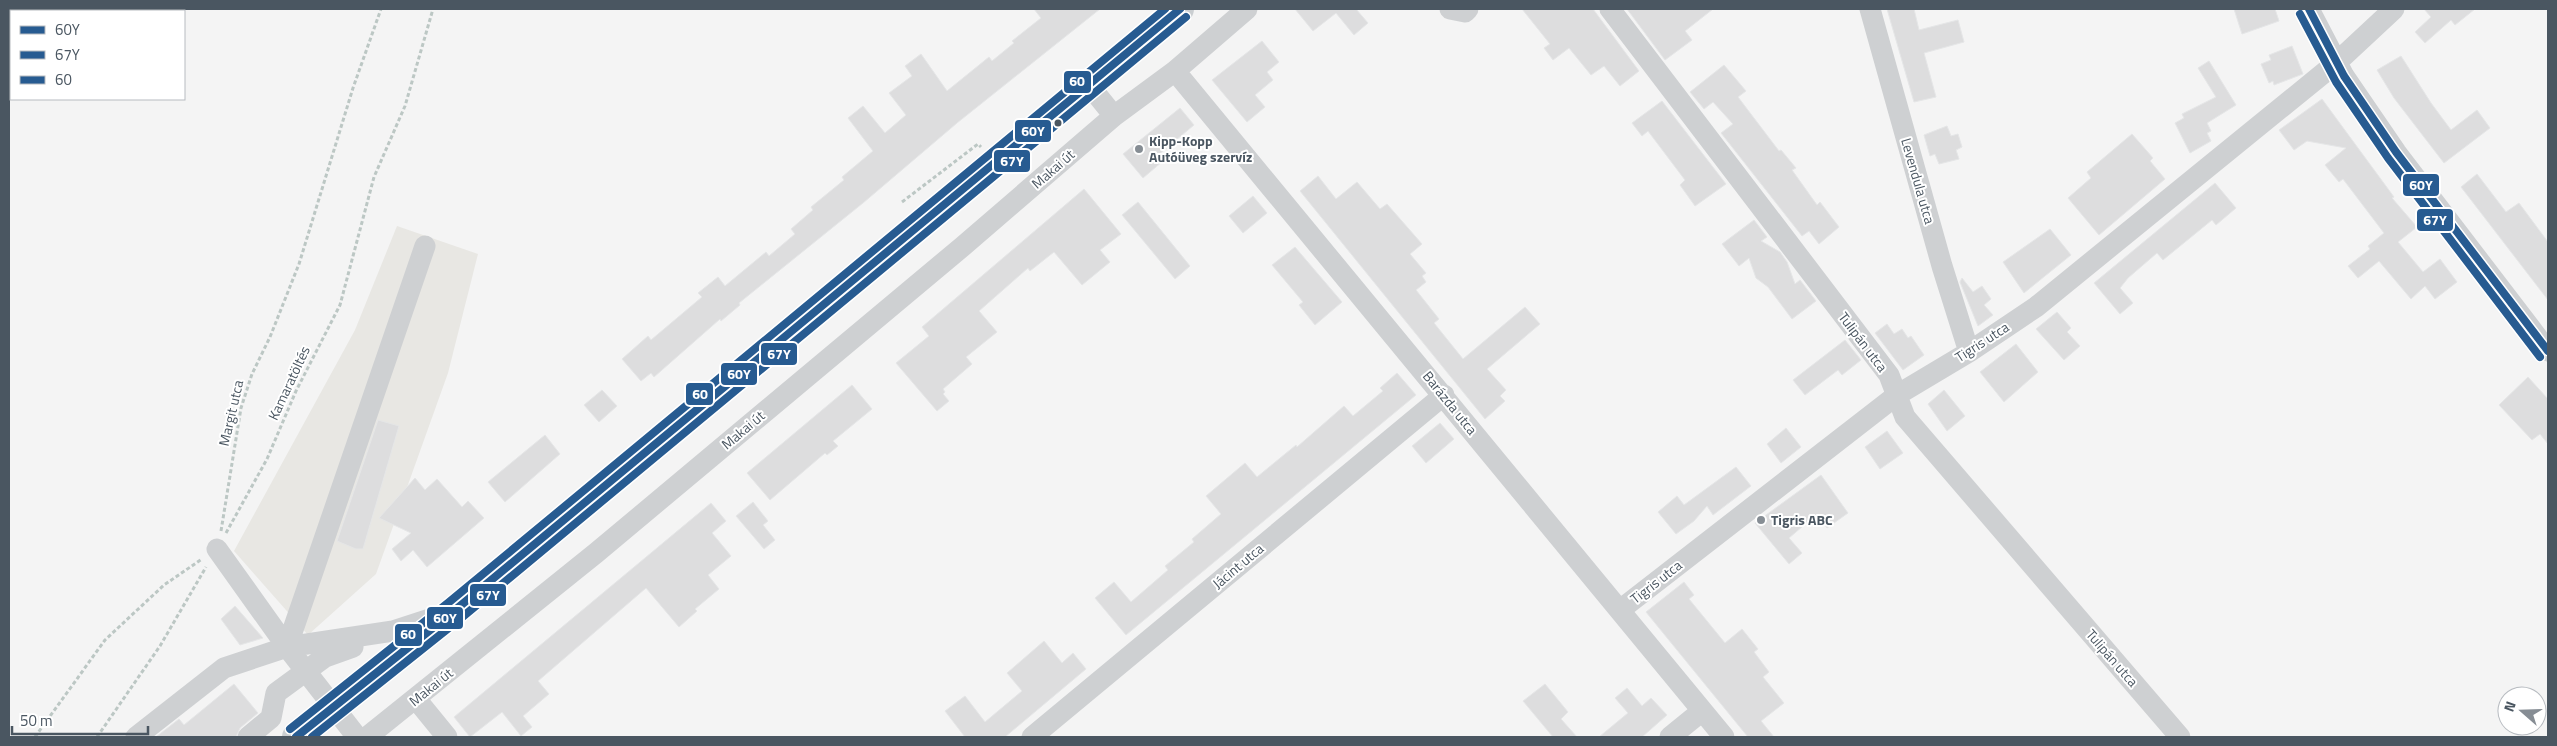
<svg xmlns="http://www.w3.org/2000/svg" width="2557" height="746" viewBox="0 0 2557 746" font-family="'Titillium Web',sans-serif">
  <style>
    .commercial { fill: #e8e7e3 }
    .building { fill: #ddddde; stroke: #e5e6e7 }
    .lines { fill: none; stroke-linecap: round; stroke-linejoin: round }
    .path { stroke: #bcc7c4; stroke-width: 3; stroke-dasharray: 4 2.5; stroke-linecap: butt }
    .minor { stroke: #ced0d2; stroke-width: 21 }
    .major { stroke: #caced1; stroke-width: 28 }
    .bus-1-casing { stroke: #fff; stroke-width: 11 }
    .bus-2-casing { stroke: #fff; stroke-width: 11 }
    .bus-3-casing { stroke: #fff; stroke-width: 11 }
    .bus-1 { stroke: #275b91; stroke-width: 8 }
    .bus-2 { stroke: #275b91; stroke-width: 8 }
    .bus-3 { stroke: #275b91; stroke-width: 8 }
    .bus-dot { fill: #4a5661; stroke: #fff; stroke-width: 2 }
    .poi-dot { fill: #868d94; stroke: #fff; stroke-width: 2 }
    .labels { text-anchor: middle; stroke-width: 4; stroke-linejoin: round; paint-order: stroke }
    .poi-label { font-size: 14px; font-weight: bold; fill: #4a5661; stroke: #fff; text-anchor: start }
    .street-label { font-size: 14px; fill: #4a5661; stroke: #fff }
    .line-badge { stroke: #fff; stroke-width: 2 }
    .badge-label { font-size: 14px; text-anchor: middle; font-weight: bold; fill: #fff }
  </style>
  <rect width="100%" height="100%" fill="#f4f4f4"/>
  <!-- commercial -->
  <path class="commercial" d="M397 226 478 254 448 373 376 574 308 635 234 551 355 330Z"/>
  <!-- building -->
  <path class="building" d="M1034 9H1100L957 123 863 203 739 303 740 305 721 321 720 319 654 377 651 373 641 381 622 359 648 336 651 340 702 297 698 293 718 277 725 286 766 252 769 256 795 234 791 229 813 210 811 207 844 180 842 177 873 151 848 118 863 106 885 133 906 115 889 93 912 76 905 66 921 54 947 91 989 57 992 61 1014 43 1012 41 1041 18Z
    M1295 9H1356L1368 23 1354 35 1336 13 1313 31Z
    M1522 9H1593L1639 71 1620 86 1604 66 1591 75 1569 48 1553 60 1544 48 1550 44Z
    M1627 9H1713L1685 31 1692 40 1665 60Z
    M1887 9H1914L1919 30 1958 20 1964 42 1924 53 1936 97 1914 102Z
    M2234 9H2275L2279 21 2242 34Z
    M2424 9H2475L2455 25 2451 20 2425 43 2415 32 2431 17Z
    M1262 41 1279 62 1267 72 1273 80 1255 95 1265 107 1247 122 1212 80Z
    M2292 46 2303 74 2274 85 2273 81 2269 83 2261 64 2271 60 2269 55Z
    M2401 56 2431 103 2451 130 2477 110 2490 128 2444 163 2394 98 2377 70Z
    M2209 61 2236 105 2207 123 2211 131 2207 133 2211 141 2190 153 2175 123 2184 118 2182 114 2216 97 2198 68Z
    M1724 65 1746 91 1738 97 1779 151 1781 150 1796 168 1792 170 1817 205 1820 202 1839 227 1819 244 1809 231 1802 236 1721 133 1733 124 1713 102 1704 109 1690 92Z
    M2322 99 2394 197 2392 198 2417 227 2398 242 2423 272 2440 259 2457 282 2435 299 2425 286 2411 299 2379 261 2358 278 2348 266 2370 249 2368 246 2384 233 2343 179 2339 182 2325 165 2346 148 2307 141 2294 150 2279 130Z
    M1662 101 1726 184 1695 206 1680 185 1685 180 1648 131 1642 136 1632 123Z
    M1180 108 1194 125 1158 155 1163 161 1143 178 1123 154Z
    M1947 126 1951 136 1958 134 1962 147 1956 150 1959 159 1939 164 1935 154 1930 156 1924 135Z
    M2132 134 2153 158 2150 161 2165 179 2099 235 2068 198 2091 178 2087 172Z
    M2477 174 2506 212 2519 203 2548 242V300L2461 187Z
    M1318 176 1336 199 1357 182 1380 209 1387 204 1422 244 1410 254 1426 273 1422 276 1426 282 1416 290 1439 319 1434 323 1463 359 1525 307 1540 324 1487 369 1506 390 1500 396 1505 401 1485 419 1300 191Z
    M2215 183 2236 208 2216 225 2212 220 2163 260 2157 253 2128 278 2120 288 2133 303 2120 314 2094 283Z
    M1084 189 1121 234 1100 250 1110 262 1082 285 1054 252 1030 271 1028 268 987 304 979 311 997 332 966 357 972 364 943 389 945 392 943 394 949 401 937 411 896 363 929 336 922 327Z
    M1253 196 1267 213 1243 233 1229 216Z
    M1138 202 1190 266 1175 279 1122 215Z
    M1754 220 1767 237 1761 241 1780 252 1787 262 1795 284 1800 280 1816 301 1792 319 1768 287 1756 278 1749 258 1739 266 1722 244Z
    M2050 229 2071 255 2024 293 2003 262Z
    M1295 247 1342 302 1315 325 1299 305 1303 302 1272 265Z
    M1962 278 1973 292 1982 286 1991 299 1984 305 1993 315 1978 326 1960 282Z
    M2057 312 2071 328 2067 332 2080 346 2064 360 2036 329Z
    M1887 324 1894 334 1902 329 1908 338 1911 336 1924 355 1903 370 1875 333Z
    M1845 340 1861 360 1842 375 1838 370 1805 395 1793 380Z
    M2016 344 2038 372 2004 402 1980 372Z
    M1397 373 1416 395 1126 635 1095 598 1114 582 1131 602 1168 570 1165 566 1194 542 1192 539 1221 514 1206 496 1245 463 1257 477 1296 445 1297 447 1344 406 1353 416 1383 391 1380 388Z
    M2528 377 2548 399V444L2540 434 2532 440 2499 405Z
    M852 385 872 409 833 441 838 446 827 455 825 453 770 500 747 473Z
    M602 390 617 406 599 422 584 405Z
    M1944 390 1965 416 1947 431 1928 404Z
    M378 420 399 426 363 549H356L337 541Z
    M1440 423 1454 439 1426 463 1412 446Z
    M1786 428 1801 447 1781 463 1767 444Z
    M1887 431 1903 453 1880 469 1865 447Z
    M545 435 560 454 505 502 488 482Z
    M1736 467 1751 486 1713 515 1707 506 1694 521 1676 534 1658 512 1677 496 1684 505Z
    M1821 475 1848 513 1827 528 1817 514 1789 538 1802 553 1789 564 1755 523Z
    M415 478 425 490 437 479 462 507 468 501 484 518 427 567 413 550 401 561 392 549 411 533 379 518Z
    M753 502 768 521 763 525 775 540 764 549 736 516Z
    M711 503 726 521 712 533 731 556 708 575 719 589 695 609 697 611 679 627 646 588 538 681 549 694 523 716 532 727 521 736 502 712 470 737 454 717Z
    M1684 582 1694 595 1689 599 1725 643 1742 629 1758 649 1754 652 1769 672 1763 677 1784 703 1761 721 1774 737H1748L1646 612Z
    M235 606 263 638 240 645 221 619Z
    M1044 641 1062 663 1073 653 1086 669 1005 737H965L945 711 965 696 985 722 1022 691 1007 673Z
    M234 684 258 713 240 728 236 737H156L179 719 184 725Z
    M1545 684 1568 712 1561 719 1577 737H1553L1523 701Z
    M1627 688 1642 706 1651 698 1667 715 1642 737H1599L1628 713 1615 698Z"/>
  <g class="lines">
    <!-- path -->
    <path class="path" d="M902 202 978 144 981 147
      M221 531 241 408 252 374 270 337 299 264 353 88 381 9
      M226 533 267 459 296 391 340 305 374 177 405 106 433 9
      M35 737 105 640 164 585 202 559
      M97 737 160 646 206 567"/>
    <!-- minor -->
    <path class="minor" d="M1450 9 1465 12 1468 9
      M1610 9 1889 375 1905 417 2180 737
      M1870 9 1942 266 1969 352
      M2309 9 2344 76 2396 152 2548 351
      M1175 71 1724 737
      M1089 85 1114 116
      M217 549 287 647 357 737
      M1620 610 1897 395 1969 352 2036 307 2336 63 2394 9
      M287 647 425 246
      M416 699 447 737
      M136 737 224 668 287 647 393 631 442 615
      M248 737 271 718 276 693 325 657 353 647
      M367 737 596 553 962 247 1114 116 1175 71 1247 9
      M1032 737 1444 395
      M1670 737 1702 711"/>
    <!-- major -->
    <path class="major" d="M296 737 454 611 1180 9"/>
    <!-- bus-1 casing -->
    <g class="bus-1-casing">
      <path id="bus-1" d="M2309 9 2344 76 2396 152 2548 351
        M296 737 454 611 1180 9"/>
    </g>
    <!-- bus-2 casing -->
    <g class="bus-2-casing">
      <path id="bus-2" d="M2300 14 2336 82 2388 158 2540 357
        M312 737 460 619 1186 17"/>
    </g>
    <!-- bus-3 casing -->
    <g class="bus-3-casing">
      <path id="bus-3" d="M290 729 448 603 1165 9"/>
    </g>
    <!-- bus-1 -->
    <use href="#bus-1" class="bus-1"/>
    <!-- bus-2 -->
    <use href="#bus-2" class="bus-2"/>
    <!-- bus-3 -->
    <use href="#bus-3" class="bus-3"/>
  </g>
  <!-- markers -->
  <circle class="bus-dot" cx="1058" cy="123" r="4.5"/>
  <g class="poi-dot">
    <circle cx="1139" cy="149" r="5"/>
    <circle cx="1761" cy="520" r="5"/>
  </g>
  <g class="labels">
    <!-- poi labels -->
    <g class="poi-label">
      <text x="1149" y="146">Kipp-Kopp<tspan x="1149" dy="16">Autóüveg szervíz</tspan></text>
      <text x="1771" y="525">Tigris ABC</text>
    </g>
    <!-- street labels -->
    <g class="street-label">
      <text transform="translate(1053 169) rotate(-41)" y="5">Makai út</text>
      <text transform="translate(1918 181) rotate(74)" y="5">Levendula utca</text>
      <text transform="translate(1863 342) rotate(53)" y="5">Tulipán utca</text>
      <text transform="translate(1982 342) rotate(-33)" y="5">Tigris utca</text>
      <text transform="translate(289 383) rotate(-65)" y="5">Kamaratöltés</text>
      <text transform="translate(1450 403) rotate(51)" y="5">Barázda utca</text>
      <text transform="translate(231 413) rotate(-77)" y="5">Margit utca</text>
      <text transform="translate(743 430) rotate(-40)" y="5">Makai út</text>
      <text transform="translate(1238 566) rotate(-40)" y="5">Jácint utca</text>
      <text transform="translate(1656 582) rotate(-38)" y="5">Tigris utca</text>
      <text transform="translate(2112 658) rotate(49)" y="5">Tulipán utca</text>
      <text transform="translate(431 687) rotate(-39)" y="5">Makai út</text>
    </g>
  </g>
  <g class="line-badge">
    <rect x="1063" y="70" width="29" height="24" rx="5" fill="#275b91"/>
    <rect x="1014" y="119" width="38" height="24" rx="5" fill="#275b91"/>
    <rect x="993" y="149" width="38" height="24" rx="5" fill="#275b91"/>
    <rect x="2402" y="173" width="38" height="24" rx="5" fill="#275b91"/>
    <rect x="2416" y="208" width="38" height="24" rx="5" fill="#275b91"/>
    <rect x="760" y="342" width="38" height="24" rx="5" fill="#275b91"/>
    <rect x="720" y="362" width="38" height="24" rx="5" fill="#275b91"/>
    <rect x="685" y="382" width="29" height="24" rx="5" fill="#275b91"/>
    <rect x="469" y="583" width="38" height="24" rx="5" fill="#275b91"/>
    <rect x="426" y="606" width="38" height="24" rx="5" fill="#275b91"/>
    <rect x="394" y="623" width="29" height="24" rx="5" fill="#275b91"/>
  </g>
  <g class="badge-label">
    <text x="1077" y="86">60</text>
    <text x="1033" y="136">60Y</text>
    <text x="1012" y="166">67Y</text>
    <text x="2421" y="190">60Y</text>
    <text x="2435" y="225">67Y</text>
    <text x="779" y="359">67Y</text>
    <text x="739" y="379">60Y</text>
    <text x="700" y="399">60</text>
    <text x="488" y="600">67Y</text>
    <text x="445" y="623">60Y</text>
    <text x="408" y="639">60</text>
  </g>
  <!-- border -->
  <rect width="2557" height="746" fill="none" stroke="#4a5661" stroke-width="20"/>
  <!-- legend -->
  <rect x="10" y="10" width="175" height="90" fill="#ffffff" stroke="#b7bbc0"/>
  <rect x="20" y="26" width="25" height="8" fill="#275b91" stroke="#b7bbc0"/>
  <text x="55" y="35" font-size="15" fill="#4a5661">60Y</text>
  <rect x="20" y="51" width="25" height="8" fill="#275b91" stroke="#b7bbc0"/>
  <text x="55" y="60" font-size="15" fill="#4a5661">67Y</text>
  <rect x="20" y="76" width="25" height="8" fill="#275b91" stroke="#b7bbc0"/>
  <text x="55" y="85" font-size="15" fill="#4a5661">60</text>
  <!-- north arrow -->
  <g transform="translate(2522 711) rotate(290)"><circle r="24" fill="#ffffff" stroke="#b7bbc0"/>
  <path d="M0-4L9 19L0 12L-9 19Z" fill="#868d94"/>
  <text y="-8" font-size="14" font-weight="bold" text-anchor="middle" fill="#4a5661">N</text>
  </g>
  <!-- scale -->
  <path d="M12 726v8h136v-8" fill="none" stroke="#4a5661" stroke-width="2.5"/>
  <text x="20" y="726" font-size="15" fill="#4a5661" stroke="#ffffff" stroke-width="4" paint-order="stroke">50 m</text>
</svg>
